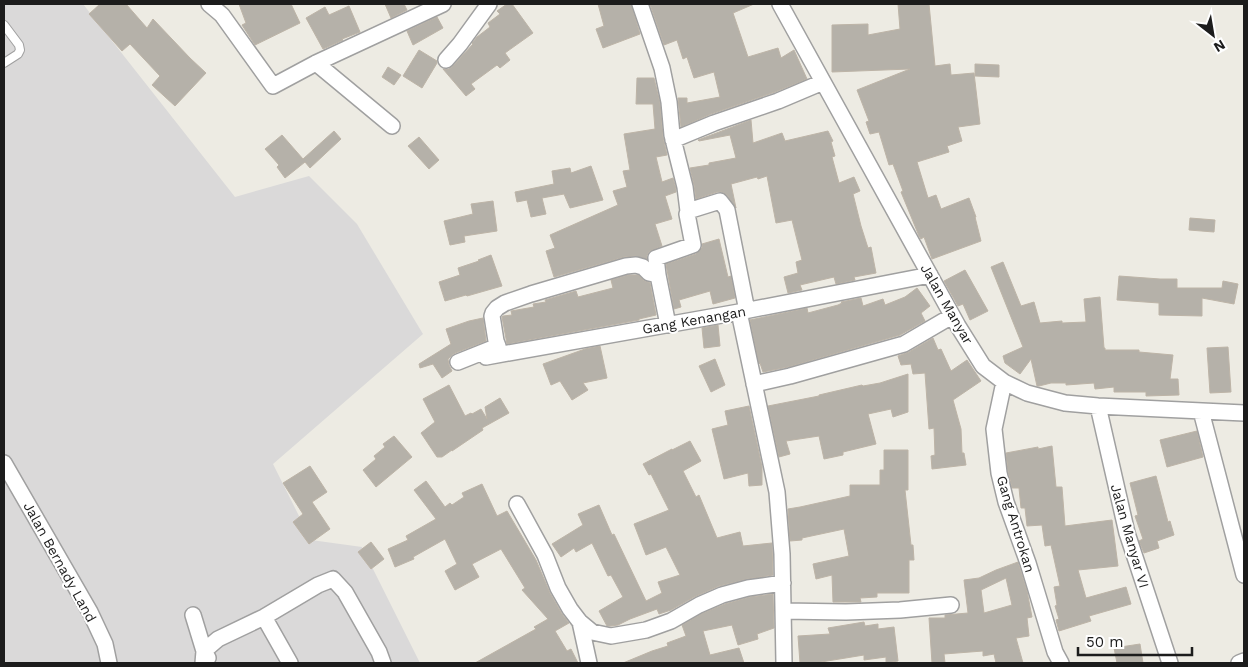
<svg xmlns="http://www.w3.org/2000/svg" width="1248" height="667" viewBox="0 0 1248 667" font-family="'Work Sans',sans-serif">
  <style>
    .residential { fill: #dad9d9 }
    .building { fill: #b5b1a9; stroke: #bdb4a7; fill-rule: evenodd }
    .lines { fill: none; stroke-linecap: round; stroke-linejoin: round }
    .lane-casing { stroke: #a0a0a0; stroke-width: 10 }
    .street-casing { stroke: #a0a0a0; stroke-width: 18 }
    .lane { stroke: #fff; stroke-width: 8 }
    .street { stroke: #fff; stroke-width: 15 }
    .labels { text-anchor: middle; stroke-width: 4; stroke-linejoin: round; paint-order: stroke }
    .street-label { font-size: 14px; fill: #1c1c1c; stroke: #fff }
  </style>
  <rect width="100%" height="100%" fill="#edebe3"/>
  <!-- residential -->
  <path class="residential" d="M4 4H83L235 197 309 176 357 224 423 334 273 464 311 540 362 547 420 663H4Z"/>
  <!-- building -->
  <path class="building" d="M100 4H126L147 28 153 19 190 58 206 73 175 106 152 85 160 76 130 44 122 51 89 14Z
    M239 4H291L300 23 255 45 242 25 246 23Z
    M385 4H404L407 10 391 18Z
    M507 4H512L533 33 505 53 510 60 500 68 497 65 471 84 475 89 466 96 443 69H449L453 66 473 44 472 43 477 37 490 27 488 23 500 14 497 11Z
    M598 4H631L640 34 603 48 596 29 604 26Z
    M650 4H754L733 13 748 57 778 48 781 58 794 50 807 79 775 92 711 114 681 127 678 98H687V103L720 97 714 72 694 78 687 57 683 59 677 40 664 45Z
    M898 4H929L935 66 950 64 951 75 974 73 980 124 958 127 962 141 947 146 949 152 917 162 928 198 936 195 941 209 969 198 976 217H975L981 241 932 259 924 237 921 239 919 236 901 192 903 191 893 164 889 165 879 132 870 134 866 122 869 121 857 90 910 69 832 72V25L868 24V35L900 29Z
    M349 6 360 32 342 39 343 40 323 49 306 18 325 7 329 15Z
    M437 17 443 28 413 45 407 31Z
    M419 50 437 61V63L422 88 403 76Z
    M975 64 999 65V77L975 76Z
    M388 67 401 75 394 85 382 77Z
    M637 78H654L660 103 663 137 667 155 656 157 662 182 673 178 676 189V192L665 196 672 219 655 224 662 246 650 251 647 255V259L635 256 624 257 554 277 546 251 555 248 550 235 618 205 613 191 627 187 623 171 630 170 624 134 655 129 653 104H636Z
    M751 120 753 143 782 133 785 141 828 131 833 141 831 142 835 156 832 157 839 183 854 177 860 191 853 194 861 226 868 248 871 247 876 273 854 277 855 280 836 284 834 277 800 285 802 290 788 293 784 277 798 273 796 262 802 260 792 220 776 223 767 176 758 179 757 177 731 184 736 208 727 195 722 192H717L696 199 694 185 690 168 709 165V163L736 158 730 135 699 141 698 140Z
    M334 131 341 139 310 168 305 162 285 178 277 167 279 165 265 149 282 135 303 159Z
    M419 137 439 160 429 169 408 146Z
    M591 166 603 200 570 208 564 194 542 198 546 214 531 217 527 200 517 202 515 192 554 184 552 171 570 168 571 173Z
    M493 201 497 231 464 236 465 242 450 245 444 221 473 214 471 204Z
    M1190 218 1215 220 1214 232 1189 230Z
    M719 239 728 277 731 276 735 298 713 304 710 291 679 300 681 307 674 309 666 264 696 254 702 248V244Z
    M491 255 502 286 467 296 466 295 445 301 439 282 460 275 458 268 479 261 478 260Z
    M1003 262 1021 306 1034 302 1040 323 1062 321V323L1086 322 1084 299 1100 297 1104 348H1105V350H1139V352L1173 355 1170 379H1178L1179 395 1146 396V392H1114V387L1095 389 1094 383 1066 385V383H1051L1039 386H1037L1031 359 1020 374 1005 363 1003 356 1023 347 991 267Z
    M965 270 988 311 970 320 963 304 958 306 944 281Z
    M628 275H638L643 280 650 283 656 315 639 319V320L507 344 502 317 503 316 512 315 511 311 534 307 533 304 546 302 545 300 576 291 578 297 613 288 611 280Z
    M1119 276 1160 279H1177V288H1222L1223 281 1238 284 1234 304 1202 298V316L1159 315V303L1117 300Z
    M917 288 930 306 921 313 925 321 900 335 788 367 763 372 760 363 759 364 750 320 807 308 808 313 838 305 842 303 841 302 861 298 863 306 883 299 885 305 905 297Z
    M483 318 486 341 455 353 451 356 448 359 449 365 452 371 442 378 433 364 420 368 419 364 451 344 446 329 469 321Z
    M718 325 720 346 704 348 702 328Z
    M933 338 938 350 941 349 951 371 967 360 981 381 953 400 961 429 962 453H964L966 465 932 469 931 456 935 455 934 428 929 429 925 373 913 374 911 364 901 365 898 356 909 352Z
    M600 346 607 378 583 383 588 390 572 400 560 381 551 385 543 364 585 349Z
    M1228 347 1231 392 1210 393 1207 348Z
    M715 359 725 385 711 392 699 366Z
    M908 374V412L893 417 891 409 868 414 876 444 843 452V455L824 459 819 436 786 441 790 454 779 457 768 406 819 396V395L862 385 863 386 880 383Z
    M449 385 465 416 471 413 472 414 481 409 487 419 485 407 500 398 509 413 482 428 483 430 452 451V450L442 457H437L421 433 435 422 423 399Z
    M749 406 762 467V485L749 486 748 473 724 479 712 429 728 425 725 411Z
    M1197 431 1203 457 1167 467 1160 440Z
    M394 436 412 457 376 487 363 470 376 459 374 456 385 447 383 444Z
    M690 441 701 461 683 471 696 497 699 495 717 538 740 532 743 546 772 543 773 575 747 579 719 586 694 597 671 610 659 614 657 609 630 619 618 625 611 626H607L599 611 623 597 611 575 608 576 592 543 576 552 574 548 561 557 552 544 583 525 578 514 599 505 612 535 614 534 646 601 662 593 658 582 680 575 666 547 646 555 634 524 669 510 651 474 649 475 643 464 672 449V450Z
    M1052 446 1056 487H1062L1065 526 1112 520 1118 566 1078 570 1086 598 1126 587 1131 604 1089 616 1091 621 1059 631 1056 620 1059 619 1055 606 1057 605 1054 587 1060 586 1051 545 1045 546 1042 525 1027 526 1025 508H1021L1019 488H1012L1008 471 1006 453 1038 447V449Z
    M884 450H908V490H905L911 545H913L914 560H909V593H877V597L860 598 861 602H833L832 575 816 579 813 564 849 556 844 529 802 538V540L790 541 788 509 800 507 850 496V485H880V470H884Z
    M310 466 327 492 312 502 330 529 309 544 293 522 303 514 283 483Z
    M1156 476 1168 522 1170 521 1174 535 1157 541 1159 548 1144 553 1139 541 1143 539 1135 516 1138 515 1130 483Z
    M426 481 445 507 450 503 452 505 464 497 462 493 482 484 497 516 507 511 536 560 550 593 562 614 569 623 555 631 567 651 571 649 578 663H475L536 629 534 627 548 619 522 590 525 588 501 549 472 564 479 577 455 590 445 571 457 564 445 539 413 557 414 559 395 567 388 549 408 540 406 536 436 519 414 490Z
    M371 542 384 559 371 569 358 552Z
    M1018 562 1027 591 1032 617 1027 618 1029 636 1016 638 1023 663H996L994 654 983 656V651L944 654 945 663H932L929 618H945V615L968 613 964 580 979 578 996 570ZM1006 578 1012 605 984 613 981 590Z
    M773 594 774 628 757 634 758 639 738 645 732 625 703 631 710 655 739 648 744 663H623L652 651 668 646 667 643 686 636 682 625 703 613 725 604 750 597Z
    M864 622 865 626 878 624V629L894 627 898 661 886 663V657L864 660V655L815 663H800L798 636 830 634 828 628Z
    M1140 644 1143 663H1117L1114 648Z"/>
  <g class="lines">
    <!-- lane casing -->
    <g class="lane-casing">
      <path id="lane" d="M4 25 19 45 20 50 18 54 4 63"/>
    </g>
    <!-- street casing -->
    <g class="street-casing">
      <path id="street" d="M209 4 222 15 273 86 316 63 443 4
        M780 4 958 326 983 366 1004 382 1027 393 1065 403 1098 406 1244 413
        M446 60 460 44 489 4
        M316 63 392 126
        M673 140 714 123 778 101 823 82
        M688 211 720 201 727 210 747 311
        M658 275 668 325
        M739 312 777 492 782 554 784 663
        M486 357 739 312 930 275
        M458 362 498 346 496 341 492 316 493 313 497 308 505 303 531 294 626 266 636 265 643 267 649 273 658 275 656 258 693 245 687 214 688 211 685 187 672 135 669 102 662 68 640 4
        M1004 382 994 429 999 473 1006 502 1028 563 1055 652 1061 663
        M754 384 790 376 904 344 952 316
        M1098 406 1127 533 1170 663
        M1201 411 1244 575
        M4 463 90 612 105 644 109 663
        M517 504 545 555 558 588 570 609 580 622 592 632 611 636 646 630 671 621 699 605 722 595 748 588 783 583
        M783 611 846 612 900 610 951 605
        M193 615 204 651 208 658
        M264 617 290 663
        M580 622 589 663
        M203 663 204 651 218 639 264 617 318 585 333 579 345 592 379 652 383 663
        M1239 663 1244 661"/>
    </g>
    <!-- lane -->
    <use href="#lane" class="lane"/>
    <!-- street -->
    <use href="#street" class="street"/>
  </g>
  <g class="labels">
    <!-- street labels -->
    <g class="street-label">
      <text transform="translate(947 304) rotate(60)" y="5">Jalan Manyar</text>
      <text transform="translate(694 320) rotate(-10)" y="5">Gang Kenangan</text>
      <text transform="translate(1016 524) rotate(73)" y="5">Gang Antrokan</text>
      <text transform="translate(1130 536) rotate(74)" y="5">Jalan Manyar VI</text>
      <text transform="translate(60 562) rotate(61)" y="5">Jalan Bernady Land</text>
    </g>
  </g>
  <!-- border -->
  <rect width="1248" height="667" fill="none" stroke="#1c1c1c" stroke-width="10"/>
  <!-- north arrow -->
  <g transform="translate(1213 35) rotate(149)" stroke="#ffffff" stroke-width="4" paint-order="stroke">
  <path d="M0-4L9 19L0 12L-9 19Z" fill="#1c1c1c"/>
  <text y="-8" font-size="14" font-weight="bold" text-anchor="middle" fill="#1c1c1c">N</text>
  </g>
  <!-- scale -->
  <path d="M1078 647v8h114v-8" fill="none" stroke="#1c1c1c" stroke-width="2.5"/>
  <text x="1086" y="647" font-size="15" fill="#1c1c1c" stroke="#ffffff" stroke-width="4" paint-order="stroke">50 m</text>
</svg>
